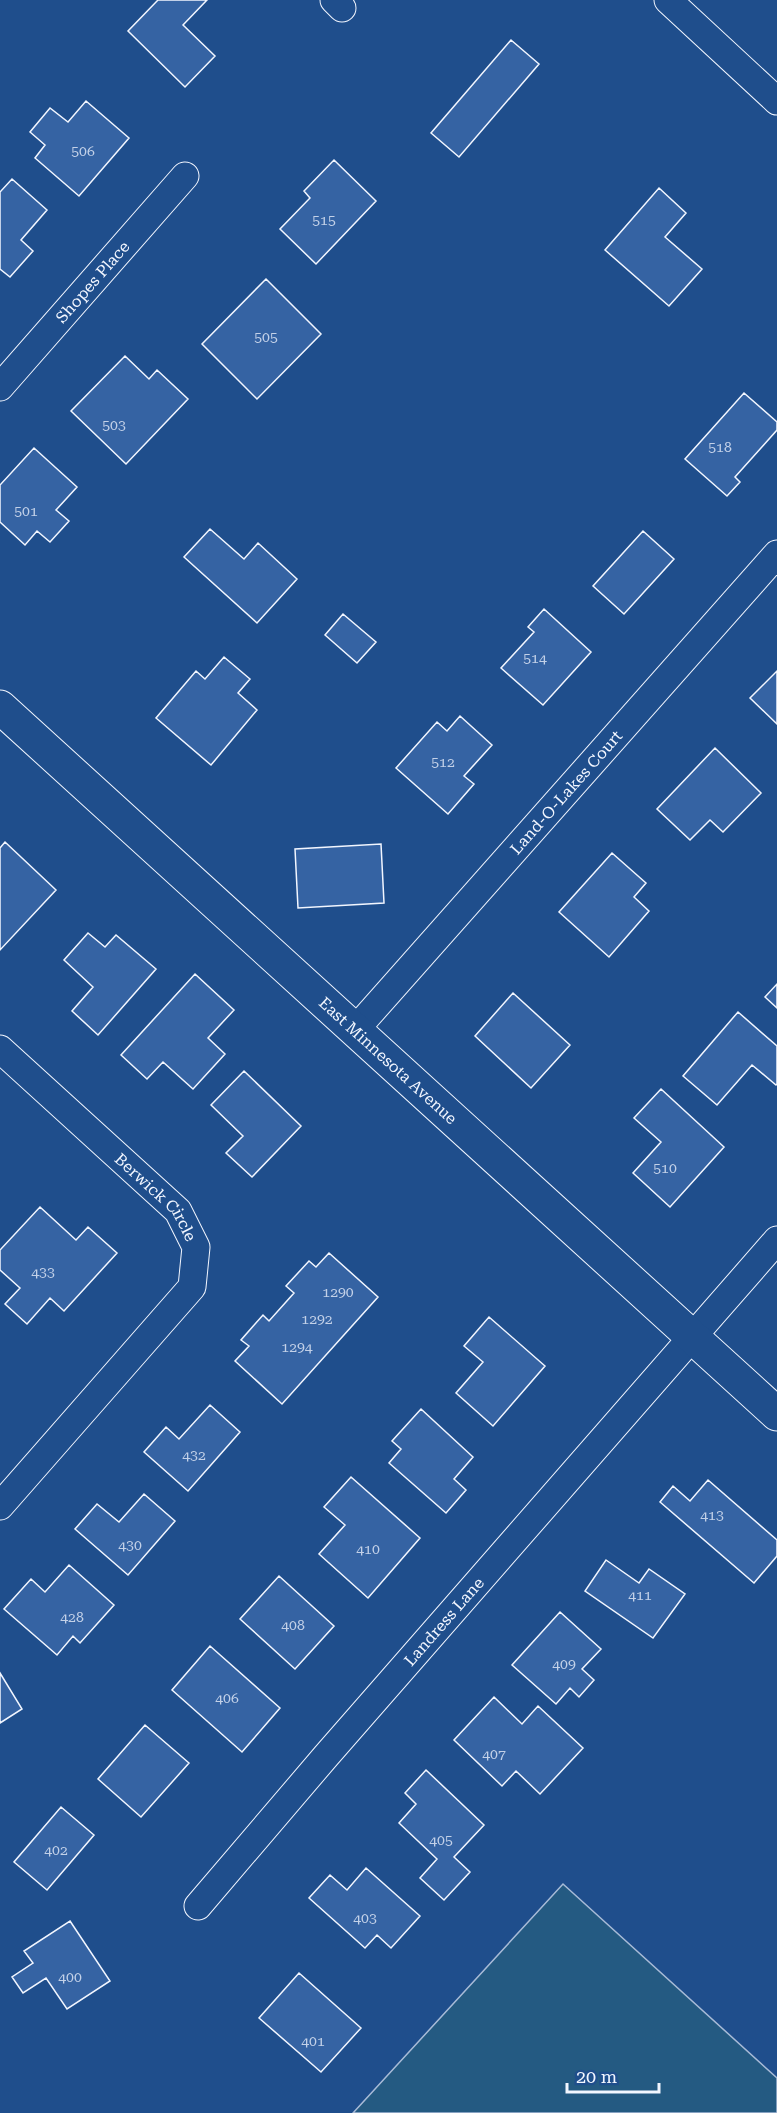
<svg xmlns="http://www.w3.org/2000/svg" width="777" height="2113" viewBox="0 0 777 2113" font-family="'Roboto Serif',serif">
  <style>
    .green { fill: #245a82; stroke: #a8bbd7; stroke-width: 1.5 }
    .building { fill: #3563a3; stroke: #f2f6ff; stroke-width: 1.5 }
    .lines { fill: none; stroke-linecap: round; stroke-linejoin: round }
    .minor-casing { stroke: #f2f6ff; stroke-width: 29 }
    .tertiary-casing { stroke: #f2f6ff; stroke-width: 35 }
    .minor { stroke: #1f4e8c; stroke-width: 27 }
    .tertiary { stroke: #1f4e8c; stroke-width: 33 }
    .labels { text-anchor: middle; stroke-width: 4.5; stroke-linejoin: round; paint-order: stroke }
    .number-label { font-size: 14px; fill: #c3d1e8 }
    .street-label { font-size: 16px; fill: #f2f6ff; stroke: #1f4e8c }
  </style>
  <rect width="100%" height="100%" fill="#1f4e8c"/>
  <!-- green -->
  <path class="green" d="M563 1884 777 2078V2113H353Z"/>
  <!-- building -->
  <path class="building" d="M158 0H207L183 25 215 56 185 87 128 31Z
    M511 40 539 64 459 157 431 133Z
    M86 101 129 138 79 196 35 158 45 145 30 132 50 108 68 122Z
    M334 160 376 201 316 264 280 229 310 198 304 191Z
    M12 179 47 210 21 240 33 251 10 277 0 269V192Z
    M659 188 686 213 665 237 702 269 669 306 605 250Z
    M266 279 321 334 257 399 202 344Z
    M125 356 149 379 157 370 188 399 126 464 71 411Z
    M744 393 777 422V430L735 477 740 482 727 496 685 459Z
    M34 448 77 487 56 510 69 521 50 542 37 531 25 545 0 522V485Z
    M210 529 244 559 258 543 297 579 257 623 184 557Z
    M643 531 674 559 624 614 593 586Z
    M544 609 591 652 543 705 501 668 534 632 528 627Z
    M343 614 376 642 357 663 325 635Z
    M224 657 250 679 238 693 257 710 211 765 156 718 196 671 205 679Z
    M777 671V724L750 698Z
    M460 716 492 745 464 776 474 784 448 814 396 768 437 722 447 731Z
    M715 748 761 793 723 832 710 820 690 840 657 809Z
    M5 842 56 890 0 950V848Z
    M381 844 384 903 298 908 295 849Z
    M612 853 646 883 634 897 649 911 609 957 559 912Z
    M88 933 105 947 116 935 156 969 98 1035 72 1011 93 987 64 960Z
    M195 974 234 1010 208 1038 225 1054 193 1089 163 1062 147 1079 121 1055Z
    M777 984V1008L765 997Z
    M513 993 570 1045 531 1088 475 1036Z
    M738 1012 777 1046V1084L776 1085 752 1065 717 1105 683 1076Z
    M244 1071 301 1126 252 1177 226 1153 243 1136 211 1105Z
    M661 1089 724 1147 670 1207 633 1173 661 1142 634 1118Z
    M40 1207 76 1240 88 1227 117 1253 64 1311 50 1298 27 1324 5 1304 20 1288 0 1270V1250Z
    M329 1253 378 1297 282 1404 235 1361 249 1346 241 1340 263 1315 269 1321 294 1293 286 1286 309 1261 316 1267Z
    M489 1317 545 1366 493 1426 456 1393 483 1362 464 1346Z
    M210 1405 240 1432 188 1491 144 1452 166 1427 179 1439Z
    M421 1409 473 1457 454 1479 466 1490 446 1513 389 1463 401 1449 392 1441Z
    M351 1477 420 1538 368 1598 319 1554 345 1525 324 1507Z
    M708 1480 777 1540V1556L754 1583 660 1502 673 1486 690 1501Z
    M144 1494 175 1521 128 1575 75 1529 97 1504 119 1522Z
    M606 1560 639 1583 649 1569 685 1594 653 1638 585 1591Z
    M69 1565 114 1605 80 1643 73 1636 57 1655 4 1609 31 1579 45 1592Z
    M279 1576 334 1626 295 1669 240 1619Z
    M560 1612 601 1649 582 1669 594 1680 579 1697 570 1688 556 1704 512 1665Z
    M210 1646 280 1708 242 1752 172 1690Z
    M0 1673 22 1709 0 1723Z
    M494 1697 522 1724 538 1706 583 1748 540 1794 516 1771 502 1786 454 1740Z
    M145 1725 189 1763 141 1817 98 1779Z
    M426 1770 484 1825 454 1857 470 1872 444 1900 420 1878 437 1859 399 1823 416 1804 405 1793Z
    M61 1807 94 1835 47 1890 14 1862Z
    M366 1868 420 1916 391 1948 377 1935 365 1948 309 1898 330 1875 347 1890Z
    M70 1921 110 1981 67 2009 46 1978 23 1993 12 1977 33 1963 24 1951Z
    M299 1973 361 2028 321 2072 259 2018Z"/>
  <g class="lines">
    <!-- minor casing -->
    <g class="minor-casing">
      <g id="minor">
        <path d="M334 0 342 8"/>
        <path d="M668 0 777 101"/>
        <path id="s1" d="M0 387 185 176"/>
        <path id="s2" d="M355 1030 777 554"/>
        <path id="s3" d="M0 1049 178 1211 196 1247 192 1287 0 1506"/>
        <path id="s4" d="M198 1906 326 1756 777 1240"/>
      </g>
    </g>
    <!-- tertiary casing -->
    <g class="tertiary-casing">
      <g id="tertiary">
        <path id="s5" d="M0 707 777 1414"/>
      </g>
    </g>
    <!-- minor -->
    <use href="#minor" class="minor"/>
    <!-- tertiary -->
    <use href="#tertiary" class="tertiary"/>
  </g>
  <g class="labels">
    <!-- number labels -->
    <g class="number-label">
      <text x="83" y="156">506</text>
      <text x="324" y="225">515</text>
      <text x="266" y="342">505</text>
      <text x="114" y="430">503</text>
      <text x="720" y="452">518</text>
      <text x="26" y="516">501</text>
      <text x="535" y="663">514</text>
      <text x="443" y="767">512</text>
      <text x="665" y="1173">510</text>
      <text x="43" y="1277">433</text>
      <text x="338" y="1297">1290</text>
      <text x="317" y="1324">1292</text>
      <text x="297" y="1352">1294</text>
      <text x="194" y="1460">432</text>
      <text x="712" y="1520">413</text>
      <text x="130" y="1550">430</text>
      <text x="368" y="1554">410</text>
      <text x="640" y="1600">411</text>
      <text x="72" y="1622">428</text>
      <text x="293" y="1630">408</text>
      <text x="564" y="1669">409</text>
      <text x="227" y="1703">406</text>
      <text x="494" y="1759">407</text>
      <text x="441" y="1845">405</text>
      <text x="56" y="1855">402</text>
      <text x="365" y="1923">403</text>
      <text x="70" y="1982">400</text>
      <text x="313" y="2046">401</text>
    </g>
    <!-- street labels -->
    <g class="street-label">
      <text dy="6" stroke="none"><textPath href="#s1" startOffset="140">Shopes Place</textPath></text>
      <text dy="6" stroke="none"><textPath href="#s2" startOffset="318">Land-O-Lakes Court</textPath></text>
      <text dy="6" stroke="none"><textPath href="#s5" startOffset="525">East Minnesota Avenue</textPath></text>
      <text dy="6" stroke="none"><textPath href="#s3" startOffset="216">Berwick Circle</textPath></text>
      <text dy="6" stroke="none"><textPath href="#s4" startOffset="376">Landress Lane</textPath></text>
    </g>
  </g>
  <!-- scale -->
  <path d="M567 2083v9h92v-9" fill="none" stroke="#f2f6ff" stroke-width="3"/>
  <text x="576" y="2083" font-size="18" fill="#f2f6ff" stroke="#1f4e8c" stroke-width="4.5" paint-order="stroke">20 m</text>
</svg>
